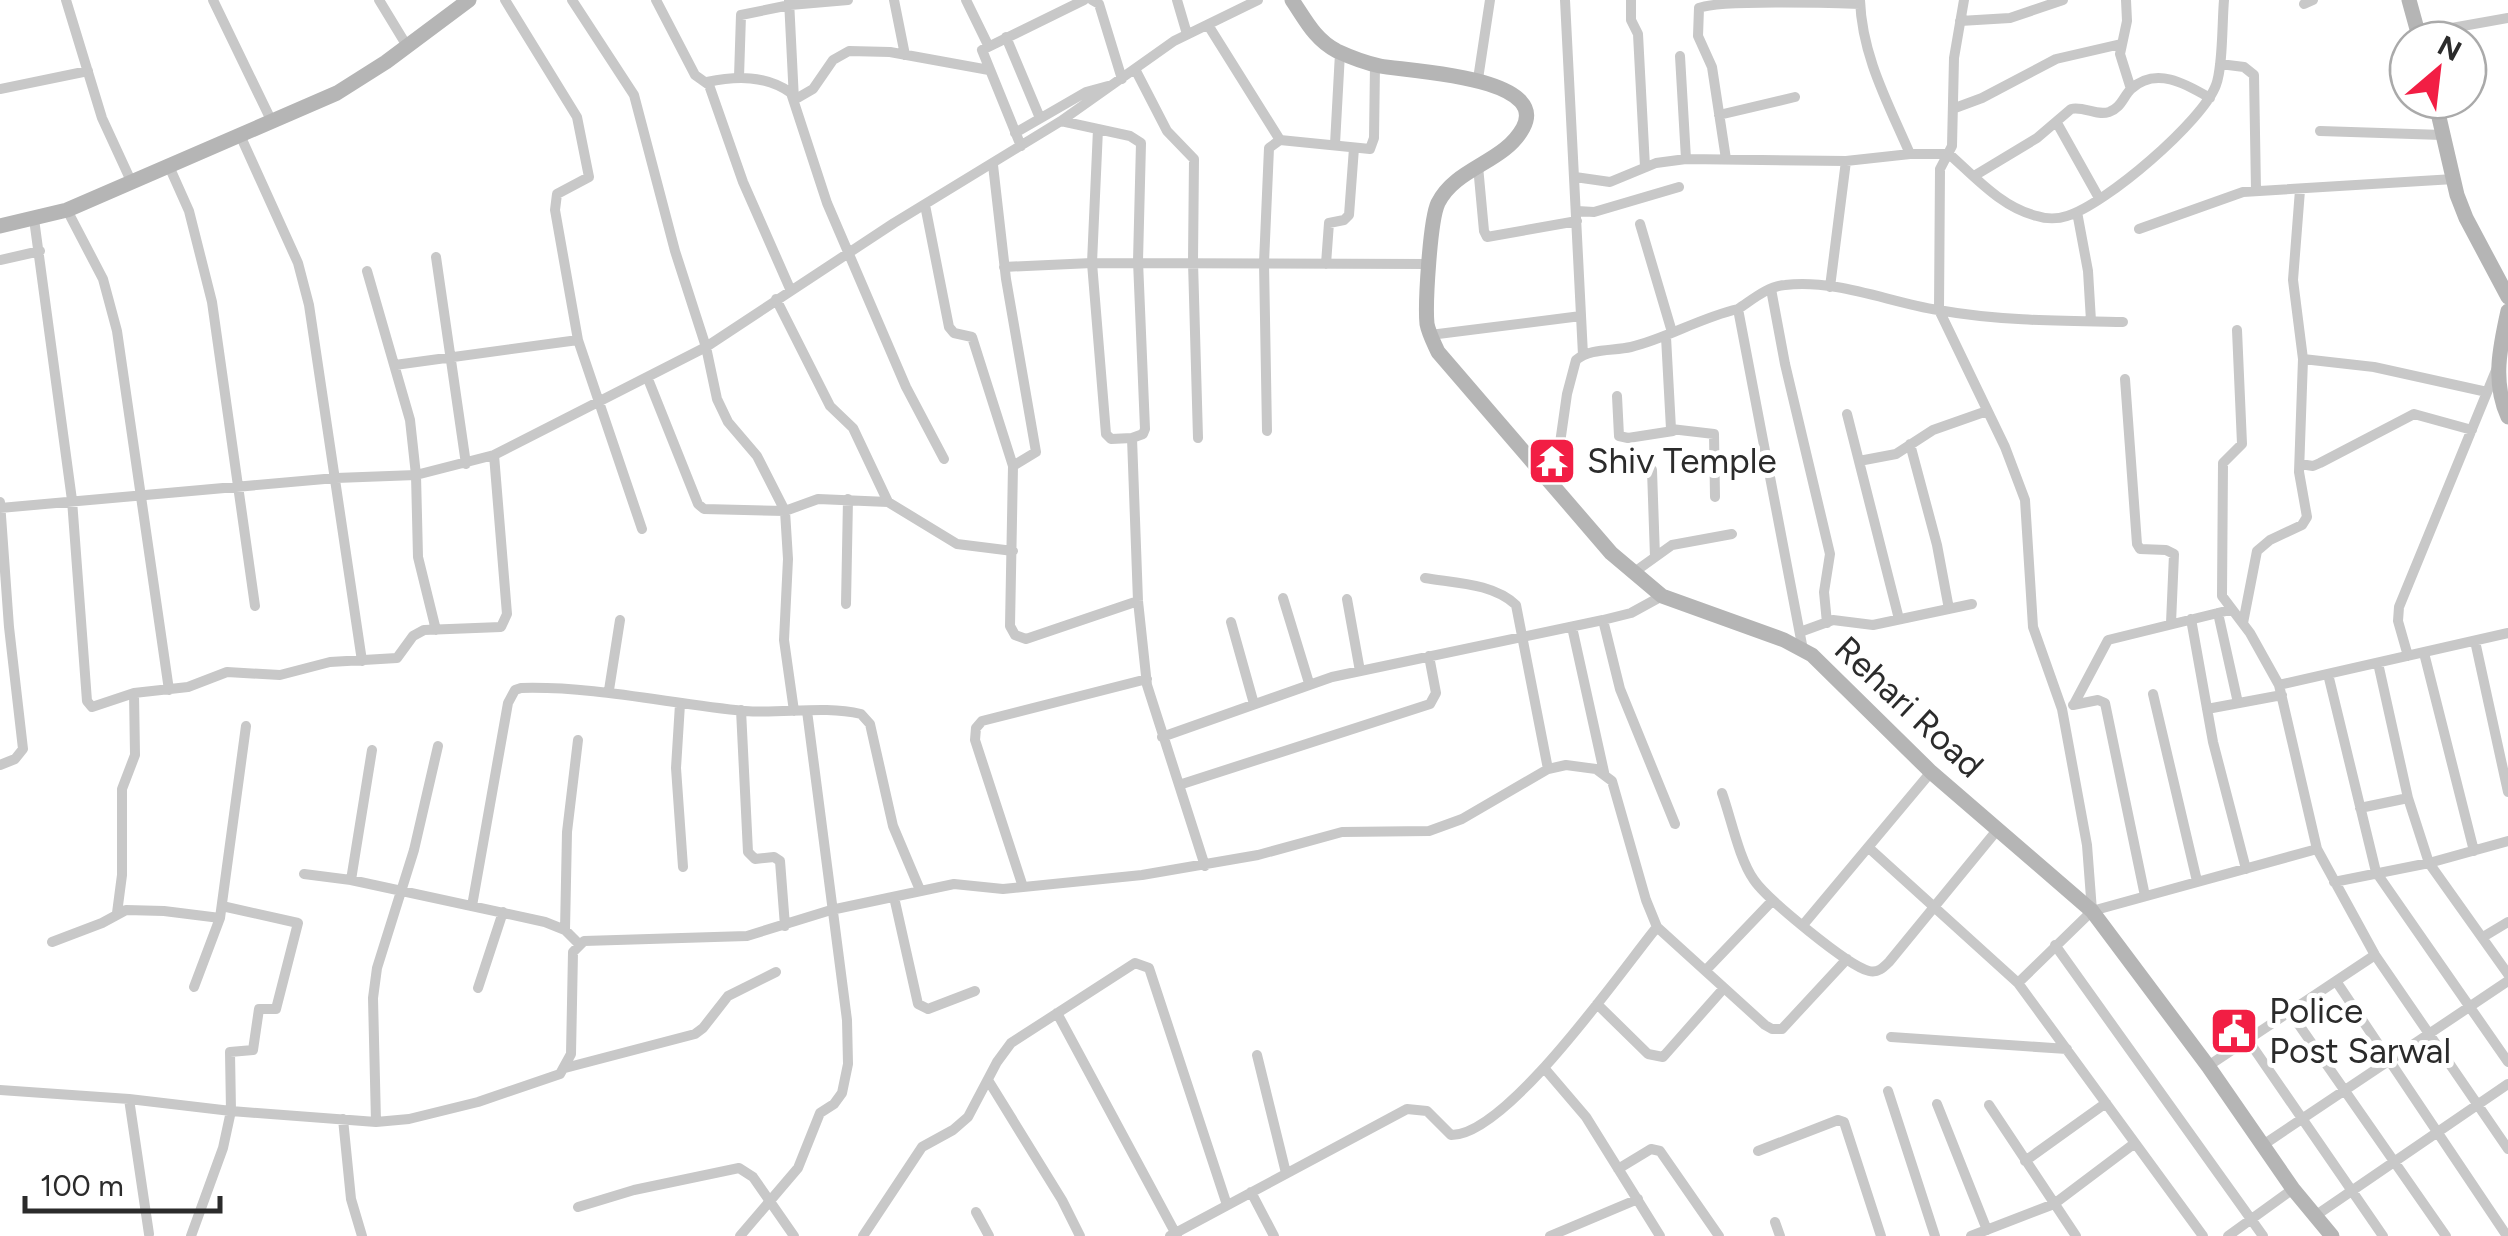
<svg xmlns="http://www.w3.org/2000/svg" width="2508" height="1236" viewBox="0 0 2508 1236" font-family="Figtree,sans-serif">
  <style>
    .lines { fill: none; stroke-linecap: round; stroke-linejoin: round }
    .street { stroke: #c8c8c8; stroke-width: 10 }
    .secondary { stroke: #b5b5b5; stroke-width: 15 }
    .labels { text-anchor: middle; stroke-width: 10; stroke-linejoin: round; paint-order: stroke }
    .poi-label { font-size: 35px; fill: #2b2b2b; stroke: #fff; text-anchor: start }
    .street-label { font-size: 35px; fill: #2b2b2b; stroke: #fff }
  </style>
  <rect width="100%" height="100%" fill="#fff"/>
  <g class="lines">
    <!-- street -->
    <path class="street" d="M66 0 102 118 131 181
      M213 0 272 122
      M379 0 407 46
      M505 0 577 117 589 177 557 194 555 210 578 340 642 529
      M572 0 634 95 675 251 706 347 717 399 728 422 757 456 785 511 788 559 784 640 794 711
      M656 0 695 75 709 85 743 182 791 291
      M789 0 794 100 813 89 833 60 849 51 890 52 989 70
      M894 0 905 55
      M966 0 988 45
      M1092 0 1099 4 1122 79
      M1177 0 1187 34
      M1565 0 1583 355
      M1631 0V20L1638 34 1645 167
      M1860 0C1862 56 1888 103 1910 154
      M1964 0 1954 58 1952 146 1940 169 1939 310 2005 447 2025 500 2033 627 2062 709 2087 845 2092 911
      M2126 0 2127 21 2120 54 2131 89
      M2304 4 2313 0
      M1960 21 2010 18 2063 0
      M1208 25 1280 140
      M2418 34 2508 18
      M1006 37 1040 118
      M1680 56 1686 159
      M2220 64 2244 67 2254 75 2256 190
      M1135 69 1167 131 1194 159 1193 262 1198 438
      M739 77 741 15 790 5 848 0
      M1478 79 1490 0
      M707 82C736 76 766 75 791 93L827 203 906 387 944 459
      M0 89 88 71
      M1955 108 1982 98 2056 59 2121 44
      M1719 115 1795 97
      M1061 121 1130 136 1141 143 1138 261 1145 429 1143 434 1132 438
      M2057 123 2099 198
      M2320 131 2443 135
      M1015 133 1086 92 1108 86
      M240 135 298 263 309 305 362 661
      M1335 144 1340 53
      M1021 146 982 50 1084 0
      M1726 159 1712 67 1698 36 1699 8C1719 0 1829 3 1860 4
      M168 164 189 211 212 302 255 606
      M993 165 1006 279 1036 452 1013 466 1010 626 1015 635 1026 639 1138 601
      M1478 166 1484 231 1487 237 1577 221
      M1974 176 2037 138 2071 109C2084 106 2096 116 2109 112 2121 108 2123 97 2131 89 2156 66 2186 84 2210 98
      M1575 177 1610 182 1656 163 1686 159 1846 161 1910 154H1949C1974 176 2002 208 2037 216 2046 219 2058 219 2067 216 2105 205 2203 121 2216 85 2223 67 2222 22 2224 0
      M925 205 949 327 954 333 972 337 1013 466
      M67 210 103 279 117 331 169 690
      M1577 211 1594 212 1679 187
      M2077 212 2088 271 2091 321
      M34 219 72 500 87 701 92 707 134 693 188 687 227 672 280 675 330 662 397 658 413 636 424 630 501 627 507 614 494 455
      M1640 224 1672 332
      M2139 229 2243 192 2454 179
      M436 257 466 464
      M0 260 40 251
      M1326 264 1329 223 1344 220 1349 215 1354 148
      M1004 267 1092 263 1098 129
      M367 271 410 420 416 475 418 557 436 630
      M1830 287 1846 161
      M1771 289 1785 364 1830 554 1824 592 1827 623
      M776 299 830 406 853 428 888 502
      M1738 309C1752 300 1768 286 1785 285 1837 279 1888 302 1938 310 1999 321 2062 321 2123 322
      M2237 330 2242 444 2223 463 2222 596 2250 633 2279 685 2317 849 2375 955 2508 1149
      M1430 335 1581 316
      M1666 337 1671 429 1714 434 1715 497
      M2303 359 2374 367 2487 392
      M395 365 578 340
      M648 379 698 504 704 509 785 511 818 499 888 502 957 544 1013 551
      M2125 379 2137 544 2140 549 2166 550 2174 554 2171 623
      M1617 396 1619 436 1628 438 1673 431
      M1847 414 1899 619
      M1267 431 1264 263 1269 148 1280 140 1370 149 1374 138 1375 65
      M1910 444 1937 545 1949 609
      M1859 461 1896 454 1933 430 1987 411
      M2300 464 2313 466 2320 463 2414 414 2472 430
      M1652 470 1655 557
      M1554 485 1567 394 1576 360C1590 348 1613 351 1631 347 1668 338 1699 318 1738 309L1803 650
      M0 508 336 478 416 475 494 455 706 347 894 223 1061 121 1174 41 1258 0
      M1633 573 1672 545 1732 534
      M1425 578C1454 583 1493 583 1516 605L1548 769
      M1283 598 1309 683
      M1347 599 1360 671
      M846 604 848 499
      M2218 613 2238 703
      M2191 619 2213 742 2246 869
      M1603 620 1620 689 1675 824
      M1231 622 1254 704
      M2243 623 2257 551 2270 540 2302 525 2307 517 2299 472 2303 359 2293 280 2300 190
      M1572 627 1604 772
      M1800 632 1833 620 1873 625 1972 604
      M2475 641 2508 792
      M2424 653 2474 851
      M2408 656 2398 621 2399 607 2497 368
      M2378 663 2408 798 2429 863 2508 974
      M2328 674 2376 872 2508 1062
      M2279 685 2508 633
      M609 690 620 620
      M2153 694 2197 881
      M680 704 676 768 683 867
      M2074 704 2108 640 2230 610
      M2073 705 2098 700 2105 703 2145 896
      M2207 709 2282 695
      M741 710 748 852 755 859 774 857 780 861 785 926
      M1162 737 1332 677 1603 620 1631 613 1662 596
      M0 765 15 759 23 749 9 627 0 502
      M1179 785 1430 704 1436 693 1429 656
      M1722 793C1731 818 1739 859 1754 880 1767 899 1848 966 1869 971 1878 973 1883 968 1889 962L1998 829
      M2360 808 2408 798
      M1869 848 2018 983 2203 1236
      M1205 866 1147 685 1138 601 1132 438 1111 439 1106 434 1092 263 1430 264
      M304 874 351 880 545 922 565 930 579 944
      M351 880 372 750
      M2334 882 2429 863 2508 841
      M1023 887 975 740 976 728 982 721 1147 679
      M894 897 918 1004 928 1009 975 991
      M472 906 508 703 515 690 521 688C597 686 670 704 745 711 783 714 824 705 861 714L870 724 893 826 920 890
      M117 913 122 875V789L135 755 134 693
      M1803 925 1931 772
      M565 930 567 832 578 740
      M2483 937 2508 922
      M52 942 102 923 126 910 164 911 220 918
      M2055 945 2263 1236
      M1706 970 1772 901
      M2336 981 2507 1236
      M2018 983 2092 911 2317 849
      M194 987 220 918 246 726
      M478 988 503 912
      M1597 1004 1648 1054 1663 1057 1724 988
      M2290 1012 2446 1236
      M1057 1013 1177 1236
      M1891 1037 2067 1049
      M2248 1040 2383 1236
      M1257 1055 1286 1173
      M2208 1066 2375 955
      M565 1068 695 1034 703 1028 728 996 776 972
      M1545 1069 1586 1117 1660 1236
      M988 1080 1062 1200 1080 1236
      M0 1090 129 1099 231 1111 230 1052 253 1050 259 1009H276L298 923 222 906
      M1888 1091 1935 1236
      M129 1099 149 1234
      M1937 1104 1987 1230
      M1989 1105 2076 1236
      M343 1119 351 1199 362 1236
      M376 1122 373 998 377 968 414 850 438 746
      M2263 1145 2508 981
      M1758 1151 1838 1120 1844 1122 1881 1236
      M2025 1161 2106 1103
      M1618 1169 1651 1149 1660 1151 1719 1236
      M1251 1192 1274 1236
      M578 1207 634 1190 739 1168 753 1177 794 1236
      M976 1212 989 1236
      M2315 1216 2508 1084
      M1775 1222 1780 1236
      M191 1236 223 1148 231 1111 376 1122 409 1119 478 1102 560 1074 571 1054 573 952 584 941 747 936 831 910 954 884 1003 889 1142 875 1258 855 1342 832 1429 831 1462 819 1548 769 1566 765 1596 769 1612 781 1646 900 1657 927 1765 1025 1772 1029H1782L1847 959
      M740 1236 798 1168 820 1113 834 1104 842 1093 848 1064 847 1020 807 711
      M863 1236 922 1147 953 1130 968 1117 997 1062 1011 1043 1135 963 1149 968 1227 1205
      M1170 1236 1407 1109 1427 1111 1451 1135C1507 1136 1621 971 1657 927
      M1550 1236 1638 1199
      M1971 1236 2054 1204 2135 1143
      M2228 1236 2293 1189"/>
    <!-- secondary -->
    <path class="secondary" d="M1292 0C1305 19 1315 40 1337 51 1350 57 1366 63 1380 66 1405 71 1551 76 1523 128 1504 163 1456 167 1438 203 1430 220 1425 304 1427 324 1429 334 1434 343 1438 352L1611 553 1662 596 1784 640 1812 655 1931 772 2092 911 2208 1066 2293 1189 2332 1236
      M2409 0 2420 40
      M2435 100 2457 195 2466 218 2508 297
      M0 226 67 210 337 93 386 62 469 0
      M2508 311C2500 347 2492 382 2508 417"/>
  </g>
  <!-- icons -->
  <defs>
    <g id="temple-square" transform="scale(2.5)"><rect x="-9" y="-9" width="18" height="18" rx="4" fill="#f21e44" stroke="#fff"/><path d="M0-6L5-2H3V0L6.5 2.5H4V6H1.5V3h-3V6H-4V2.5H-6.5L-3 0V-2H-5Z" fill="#fff"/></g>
    <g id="civic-square" transform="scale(2.5)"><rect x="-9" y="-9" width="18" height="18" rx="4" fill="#f21e44" stroke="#fff"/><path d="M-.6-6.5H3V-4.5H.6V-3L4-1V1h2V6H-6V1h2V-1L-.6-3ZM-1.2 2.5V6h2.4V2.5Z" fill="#fff"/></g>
  </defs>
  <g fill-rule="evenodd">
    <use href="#temple-square" x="1552" y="461"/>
    <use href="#civic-square" x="2234" y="1031"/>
  </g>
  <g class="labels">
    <!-- poi labels -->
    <g class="poi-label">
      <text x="1587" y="473">Shiv Temple</text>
      <text x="2269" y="1023">Police<tspan x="2269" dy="40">Post Sarwal</tspan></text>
    </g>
    <!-- street labels -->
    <g class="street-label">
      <text transform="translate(1909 707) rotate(43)" y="12">Rehari Road</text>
    </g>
  </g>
  <!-- north arrow -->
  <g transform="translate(2438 70) rotate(28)"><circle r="48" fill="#ffffff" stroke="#aaaaaa" stroke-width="2.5"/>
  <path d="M0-8L18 38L0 25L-18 38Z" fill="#f21e44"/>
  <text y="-15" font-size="28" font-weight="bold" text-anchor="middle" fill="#2b2b2b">N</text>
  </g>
  <!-- scale -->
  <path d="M25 1196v15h195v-15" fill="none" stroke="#2b2b2b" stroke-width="5"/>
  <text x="40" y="1196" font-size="30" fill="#2b2b2b" stroke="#ffffff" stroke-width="8" paint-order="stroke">100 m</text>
</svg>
